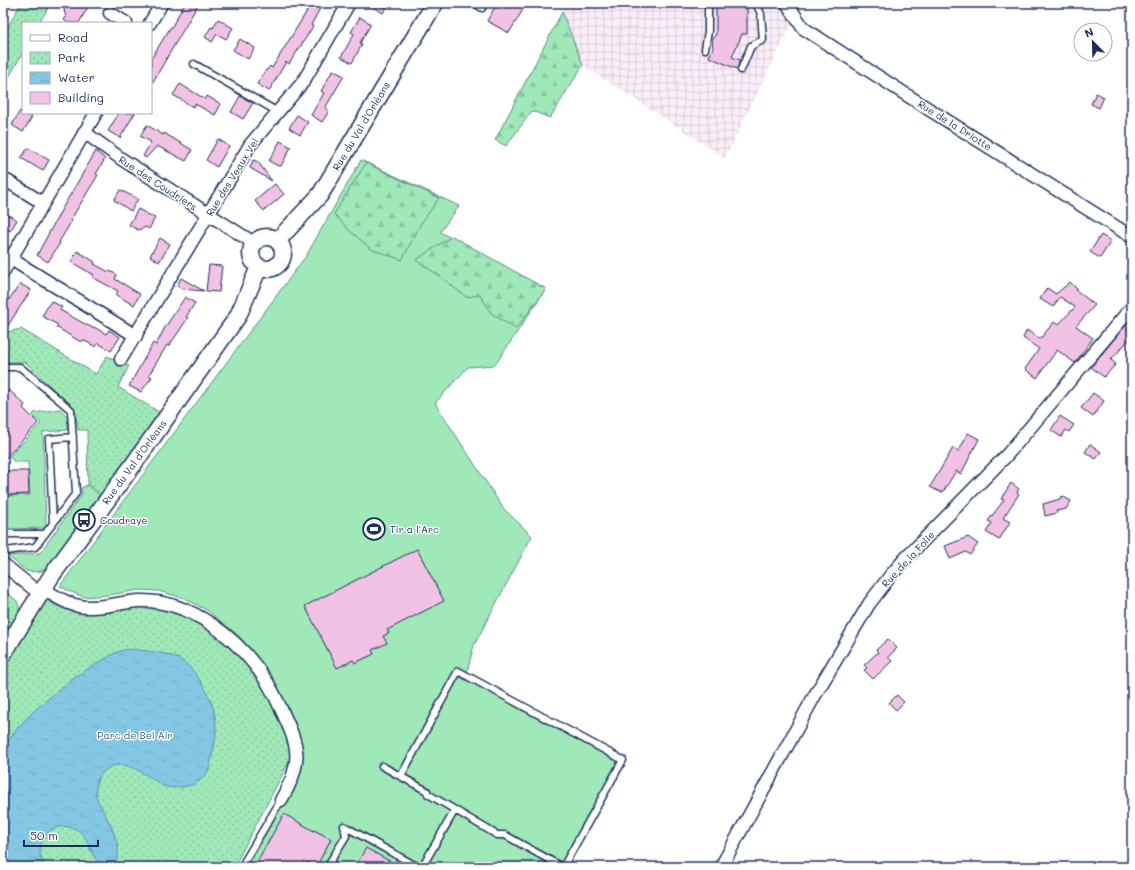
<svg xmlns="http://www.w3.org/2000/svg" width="1135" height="870" viewBox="0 0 1135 870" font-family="Mali,sans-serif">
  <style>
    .industrial { fill: url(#industrial-grid) }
    .green { fill: #9fe8b7; stroke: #5d8c8a }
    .forest { fill: url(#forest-firs); stroke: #5d8c8a }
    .park { fill: url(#park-dots); stroke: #5d8c8a }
    .water { fill: url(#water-ripples); stroke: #5a8aaf }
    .building { fill: #f2c2e4; stroke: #1b2f5e }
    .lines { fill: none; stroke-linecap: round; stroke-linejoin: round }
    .lane-casing { stroke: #1b2f5e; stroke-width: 9 }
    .street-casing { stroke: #1b2f5e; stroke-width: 15 }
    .secondary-casing { stroke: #1b2f5e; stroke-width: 19 }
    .lane { stroke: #fff; stroke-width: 6 }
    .street { stroke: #fff; stroke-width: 12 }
    .secondary { stroke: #fff; stroke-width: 16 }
    .labels { text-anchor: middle; stroke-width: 3; stroke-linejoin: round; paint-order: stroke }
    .street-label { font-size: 10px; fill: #1b2f5e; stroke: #fff }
    .poi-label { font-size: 10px; fill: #1b2f5e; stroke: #fff; text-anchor: start }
    .park-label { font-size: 10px; fill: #3c5d74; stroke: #fff }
  </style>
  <defs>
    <pattern id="industrial-grid" width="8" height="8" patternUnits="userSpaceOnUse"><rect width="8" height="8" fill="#fbedf7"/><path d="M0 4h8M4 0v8" fill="none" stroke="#d7ccd6"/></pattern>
    <pattern id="forest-firs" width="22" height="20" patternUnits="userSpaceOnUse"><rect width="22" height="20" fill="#9fe8b7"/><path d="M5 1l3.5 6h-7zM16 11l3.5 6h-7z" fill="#88c7a0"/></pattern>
    <pattern id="park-dots" width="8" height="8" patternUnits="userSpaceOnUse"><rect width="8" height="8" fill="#9fe8b7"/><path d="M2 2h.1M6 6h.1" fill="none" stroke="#88c7a0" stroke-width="1.8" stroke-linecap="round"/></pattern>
    <pattern id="water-ripples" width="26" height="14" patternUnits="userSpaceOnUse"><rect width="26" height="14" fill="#84c7e5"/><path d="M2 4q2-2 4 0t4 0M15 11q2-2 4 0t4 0" fill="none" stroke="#71abc7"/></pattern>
  </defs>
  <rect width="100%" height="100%" fill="#fff"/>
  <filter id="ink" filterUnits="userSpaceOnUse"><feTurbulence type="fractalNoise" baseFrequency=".025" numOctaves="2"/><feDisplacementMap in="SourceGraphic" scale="8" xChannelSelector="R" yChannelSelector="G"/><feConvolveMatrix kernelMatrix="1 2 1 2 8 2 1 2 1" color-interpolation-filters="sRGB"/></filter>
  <g filter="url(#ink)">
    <!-- industrial -->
    <path class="industrial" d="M568 3H802L725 158 583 65 562 12Z"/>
    <!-- green -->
    <path class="green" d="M361 160 459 206 440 232 546 289 495 365 468 367 435 403 503 508 532 536 474 645 466 676 623 760 563 867H243L296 783 298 737 285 703 258 659 239 636 208 611 184 598 158 591 139 590 109 595 84 597 71 592 60 586 306 256Z
      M60 409 67 416 68 430 43 432 46 528 3 529V485L6 496 30 495 28 462H15L9 457 41 423 33 416 34 413Z
      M88 485 103 497 96 502 52 567 38 572 26 571 8 556 40 553 82 494 81 488Z"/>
    <!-- forest -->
    <path class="forest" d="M562 12 583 65 550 118 532 111 506 146 495 140Z
      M366 163 439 198 420 225 402 260 371 249 349 230 334 214Z
      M452 236 546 289 516 329 491 313 480 295 466 297 441 277 416 260Z"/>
    <!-- park -->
    <path class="park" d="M21 3H51L39 23H23V52L3 88V36Z
      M21 329 96 374 107 356 129 366 118 387 162 414 103 497 88 485 87 430H78L75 410 25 362H3V333Z
      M3 589 17 601 20 609 12 629 3 644Z
      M50 593 69 604 167 605 241 649 292 734 289 762 235 865 236 867H3V668Z"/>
    <!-- water -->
    <path class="water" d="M132 649C150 652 171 652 185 663 192 668 196 675 201 682 216 706 220 727 212 755 211 761 210 768 207 773 199 786 179 789 166 787 147 777 121 752 102 773 95 781 95 789 97 799 105 815 123 843 117 860L107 866C92 863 92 848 84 836 76 825 57 823 48 833 46 835 44 838 43 841 37 850 41 858 45 867H10L3 859V748L19 726 37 708 73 678 115 653 124 650Z"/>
    <!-- building -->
    <path class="building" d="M68 3 76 8 79 3H90L79 23H68L64 20 66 17 64 10Z
      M185 3H199L151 85V59L170 28H171Z
      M309 3H323L311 25 313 26 307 36 289 64 286 62 269 91 257 84 266 70H267L270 66 272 68 307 11 305 10Z
      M366 3H389L383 13Z
      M497 3H519L525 6 509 33 487 21Z
      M716 3H747V34H742L732 57 740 60 737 69 709 57 713 48 712 40 716 34Z
      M360 17 371 24 360 43 362 44 352 63 341 57 354 34 351 32Z
      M218 19 233 28 226 39 217 34 212 42 205 37 211 27 213 28Z
      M240 39 255 48 248 59 233 50Z
      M333 70 344 76 325 108 329 111 322 122 311 115 324 93 321 91Z
      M180 84 205 99 207 96 221 104 215 115 195 104 193 107 173 95Z
      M1096 93 1104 97 1099 108 1091 104Z
      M240 96 253 103 243 119 231 112Z
      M20 111 32 117 23 132 12 125Z
      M119 113H135L120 138 108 131Z
      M297 115 308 122 300 135 289 128Z
      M147 125 163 135 164 133 192 150 186 161 157 146 146 158 143 156 151 142 140 136Z
      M218 139 229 146 217 167 206 160Z
      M280 141 291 147 281 166H278L269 161Z
      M28 148 49 160 43 171 21 158Z
      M96 151 105 159 96 174 98 175 70 221 71 222 59 242 60 243 48 262 37 255 63 207Z
      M253 160 258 162 272 181 250 168Z
      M275 184 284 194 264 211 255 201Z
      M120 190 138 199 131 211 114 200Z
      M138 209 155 218 149 229 146 227 138 230 129 225Z
      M3 212 17 220 10 231 3 227Z
      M1101 235 1111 241 1100 258 1090 252Z
      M160 238 170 244 159 262 150 256Z
      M77 251 95 262 94 264 109 272 110 271 117 275 115 279 140 294 134 305 116 295 118 291 92 277 94 275 71 262Z
      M209 265 222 266 219 292 206 291Z
      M181 278 204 291 182 289 177 286Z
      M1070 282 1077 289 1076 290 1095 305 1076 326 1093 338 1075 363 1057 350 1037 378 1025 369 1039 349 1023 338 1027 330 1040 339 1054 322 1058 325 1075 307 1060 297 1053 307 1040 299 1047 288 1056 294Z
      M20 284 31 290 3 333V308Z
      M185 297 195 303 186 317 188 318 169 346 167 345 149 375 152 377 141 392 129 386 153 343 156 345 164 329Z
      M51 301 62 307 60 310 83 323 93 328 94 327 106 334 109 330 120 337 111 351 98 343 96 347 83 340 81 342 56 327 58 325 42 316Z
      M1125 326 1132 332V336L1111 360 1116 364 1104 377 1091 367Z
      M9 390 25 405 23 408 38 423 3 461V396Z
      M1093 393 1104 401 1093 417 1081 408Z
      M1060 416 1074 425 1069 432 1066 430 1061 437 1051 430Z
      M968 433 979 439 961 474 956 471 943 492H940L930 487 953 448 959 451Z
      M1090 444 1101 452 1096 459 1085 452Z
      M3 471H28L29 494 6 495V483H3Z
      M1011 483 1019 489 1017 492 1019 494 1003 518 1010 522 999 540 986 532 992 523 988 521 1004 500 1001 499Z
      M1062 496 1071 501 1066 509 1056 511 1057 513 1045 516 1043 504 1060 499Z
      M968 537 978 544 970 555 966 552 950 559 945 546Z
      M417 549 444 601 387 630 389 633 383 636 387 643 372 650 374 654 355 663 353 660 337 668 305 606Z
      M888 639 897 648 888 657 892 661 873 679 864 670 867 668 864 665 878 652 876 650Z
      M897 695 904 702 896 710 889 703Z
      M284 814 314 831V830L331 839 316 867 308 862 306 867H254Z
      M366 848 400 867H355Z"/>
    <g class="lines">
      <!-- lane casing -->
      <g class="lane-casing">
        <path id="lane" d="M474 3 482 8
          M705 49 708 31V3
          M194 64 278 112
          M741 70 751 46 763 40 761 14 756 3
          M3 367H20L71 410 76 493 35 547 6 551 3 554
          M53 524 49 439 73 437
          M3 534H45
          M382 766 427 791 428 794 455 810
          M401 776 458 671 623 760 563 867
          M344 826 418 867
          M245 867 244 862 281 800
          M327 867 346 836 344 826
          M422 867 455 810 497 835H505L562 867"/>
      </g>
      <!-- street casing -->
      <g class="street-casing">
        <path id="street" d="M787 3 803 28 930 110 1132 237
          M110 13 126 23
          M150 23 162 3
          M84 132 123 160 254 243
          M7 181 43 203
          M11 259 136 336
          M3 272 96 113
          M121 359 250 145 303 82 349 3
          M3 564 40 594
          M43 589C58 598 73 608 91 607 107 607 123 602 139 601 191 599 240 640 267 682 272 690 277 700 281 709 299 747 304 761 281 800
          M721 867 815 695 869 604 891 575 905 559 1006 456 1132 307"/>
      </g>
      <!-- secondary casing -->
      <g class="secondary-casing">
        <path id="secondary" d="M251 253a16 16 0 1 1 32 0a16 16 0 1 1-32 0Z
          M277 241 320 195 435 3
          M3 654 52 575 133 465 238 316 259 267"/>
      </g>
      <!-- lane -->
      <use href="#lane" class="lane"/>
      <!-- street -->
      <use href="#street" class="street"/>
      <!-- secondary -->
      <use href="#secondary" class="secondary"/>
    </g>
  </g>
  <!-- icons -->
  <defs>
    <g id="bus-ring" transform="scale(1.15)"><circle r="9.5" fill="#fff" stroke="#1b2f5e" stroke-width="1.5"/><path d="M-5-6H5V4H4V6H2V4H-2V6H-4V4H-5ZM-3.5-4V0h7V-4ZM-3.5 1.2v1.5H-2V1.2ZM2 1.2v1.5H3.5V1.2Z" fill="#1b2f5e"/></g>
    <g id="stadium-ring" transform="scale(1.15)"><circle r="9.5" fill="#fff" stroke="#1b2f5e" stroke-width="1.5"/><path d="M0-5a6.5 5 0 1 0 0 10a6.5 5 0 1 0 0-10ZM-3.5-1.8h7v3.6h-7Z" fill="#1b2f5e"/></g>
  </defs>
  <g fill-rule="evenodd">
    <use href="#bus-ring" x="84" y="520"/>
    <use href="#stadium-ring" x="374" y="529"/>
  </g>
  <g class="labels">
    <!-- street labels -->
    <g class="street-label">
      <text transform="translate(955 125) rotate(32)" y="4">Rue de la Driotte</text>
      <text transform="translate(361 126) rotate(-59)" y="4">Rue du Val d'Orléans</text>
      <text transform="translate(232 177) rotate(-58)" y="4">Rue des Veaux Vel</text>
      <text transform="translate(158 183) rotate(33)" y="4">Rue des Coudriers</text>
      <text transform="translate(134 462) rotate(-54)" y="4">Rue du Val d'Orléans</text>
      <text transform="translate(908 559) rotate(-47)" y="4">Rue de la Folie</text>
    </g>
    <!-- poi labels -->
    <g class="poi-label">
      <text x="100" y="524">Coudraye</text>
      <text x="390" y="533">Tir a l'Arc</text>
    </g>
    <!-- park labels -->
    <g class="park-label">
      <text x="135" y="739">Parc de Bel Air</text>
    </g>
  </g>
  <!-- margin -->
  <rect width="1135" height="870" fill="none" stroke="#fff" stroke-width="16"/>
  <rect x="8" y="8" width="1119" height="854" fill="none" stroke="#1b2f5e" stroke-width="1.5" filter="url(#ink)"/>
  <!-- legend -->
  <rect x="22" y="22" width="130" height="92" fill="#ffffff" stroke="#a4acbf"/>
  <rect x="30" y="35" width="20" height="6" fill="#ffffff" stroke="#a4acbf"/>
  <text x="58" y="42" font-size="12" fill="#1b2f5e">Road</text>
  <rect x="30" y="52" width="20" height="12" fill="url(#park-dots)" stroke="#a4acbf"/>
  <text x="58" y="62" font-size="12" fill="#1b2f5e">Park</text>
  <rect x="30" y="72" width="20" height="12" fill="url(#water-ripples)" stroke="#a4acbf"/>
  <text x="58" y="82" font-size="12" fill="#1b2f5e">Water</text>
  <rect x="30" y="92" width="20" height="12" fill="#f2c2e4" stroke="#a4acbf"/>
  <text x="58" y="102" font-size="12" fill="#1b2f5e">Building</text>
  <!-- north arrow -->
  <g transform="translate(1093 42) rotate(337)"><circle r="19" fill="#ffffff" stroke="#a4acbf"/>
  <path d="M0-3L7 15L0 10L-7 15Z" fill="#1b2f5e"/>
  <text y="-6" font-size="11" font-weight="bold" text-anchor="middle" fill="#1b2f5e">N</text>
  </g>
  <!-- scale -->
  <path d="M24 840v6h74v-6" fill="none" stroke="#1b2f5e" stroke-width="2"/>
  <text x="30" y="840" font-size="12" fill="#1b2f5e" stroke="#ffffff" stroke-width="3" paint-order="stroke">50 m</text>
</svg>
